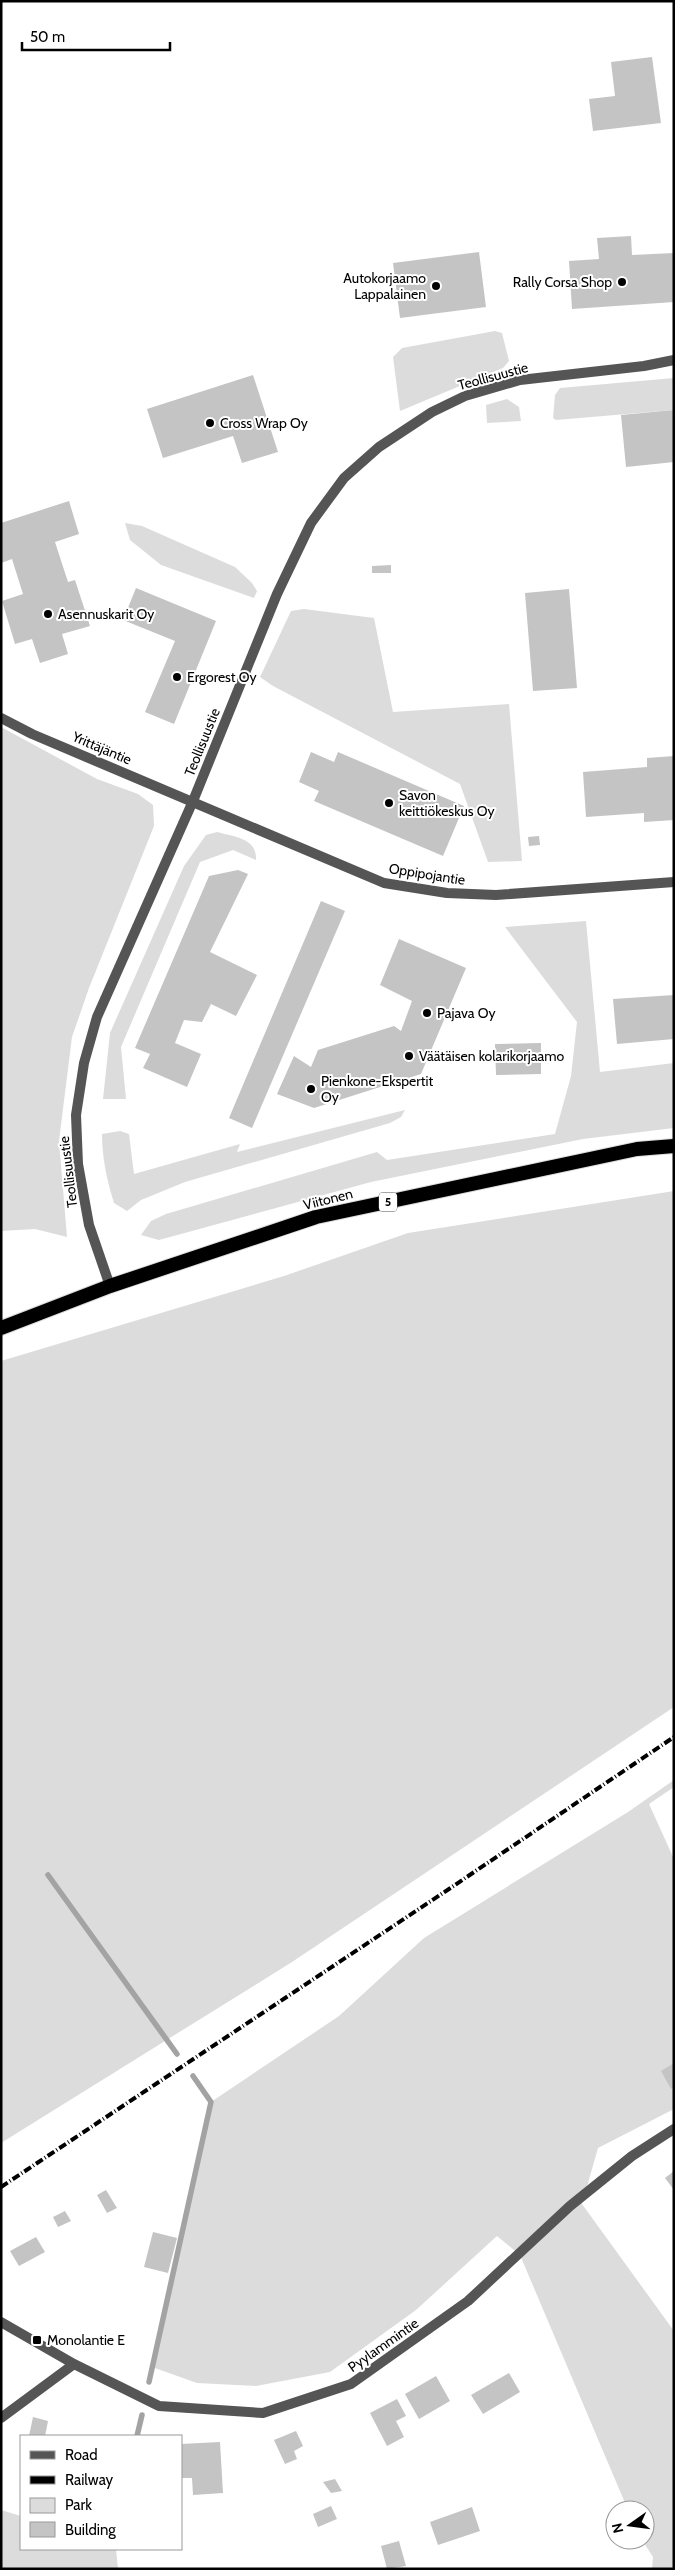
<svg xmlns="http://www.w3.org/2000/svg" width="675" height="2570" viewBox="0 0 675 2570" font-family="Cabin,sans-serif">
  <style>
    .green { fill: #dcdcdc }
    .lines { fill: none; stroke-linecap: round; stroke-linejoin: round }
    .stream { stroke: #a3a3a3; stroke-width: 5.5 }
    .building { fill: #c4c4c4 }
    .trunk-casing { stroke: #dbdbdb; stroke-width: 16 }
    .minor { stroke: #555; stroke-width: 10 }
    .trunk { stroke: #000; stroke-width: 14 }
    .rail { stroke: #000; stroke-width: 4; stroke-dasharray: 8 2.5 1 2.5; stroke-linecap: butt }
    .poi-dot { fill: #000; stroke: #fff; stroke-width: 2 }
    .labels { text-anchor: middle; stroke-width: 4; stroke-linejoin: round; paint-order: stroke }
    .shield { fill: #fff; stroke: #4c4c4c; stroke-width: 1 }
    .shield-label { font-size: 12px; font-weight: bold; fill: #000 }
    .poi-label { font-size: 14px; fill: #000; stroke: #fff; text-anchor: start }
    .street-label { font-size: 14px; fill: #000; stroke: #fff }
  </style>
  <rect width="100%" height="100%" fill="#fff"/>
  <!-- green -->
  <path class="green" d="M495 331 502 333 509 361 503 368 400 411 393 357 402 348Z
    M674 378V410L556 420 553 418 555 395 560 388Z
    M507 399 519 407 521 421 487 423 486 405Z
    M125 523 142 526 235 567 252 583 257 591 254 598 161 565 130 540Z
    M304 609 374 618 393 712 509 704 522 861 488 862 460 784 273 686 260 677 291 611Z
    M1 727 97 779 138 794 153 805 154 826 89 988 72 1037 59 1141 67 1237 35 1229 1 1231Z
    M217 832C235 837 257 838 256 860L233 850 200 862 121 1047 126 1099H103L110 1033 184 866 206 835Z
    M586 921 600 1072 674 1063V1128L583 1139 371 1182 159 1240 141 1235 151 1221 166 1214 377 1152 387 1160 555 1134 571 1076 577 1022 505 927Z
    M405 1110 401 1117 390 1123 185 1182 141 1200 127 1211 114 1203C107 1180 102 1158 102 1134L120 1131 129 1134 134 1174 240 1144 237 1152Z
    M674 1191V1707L292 1962 1 2143V1361L284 1276 408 1233Z
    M674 1780V1787L649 1804 674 1859V2109L598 2148 582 2204 674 2331V2569H652L653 2557 642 2540H645V2510H628L520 2255 497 2236 416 2310 330 2372 256 2386 197 2383 152 2367 211 2102 339 2016 424 1938 628 1812Z
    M1 2510 21 2516V2549H116L118 2569H1Z"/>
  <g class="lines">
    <!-- stream -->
    <path class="stream" d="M48 1875 177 2054
      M149 2382 211 2102 193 2076
      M137 2436 142 2415"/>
  </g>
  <!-- building -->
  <path class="building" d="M652 57 661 123 593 131 589 99 615 96 611 62Z
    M631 236 632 255 674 253V302L572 309 569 261 599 259 597 238Z
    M479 252 486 307 400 318 393 263Z
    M253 375 278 452 242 463 233 436 163 458 147 409Z
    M674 410V462L626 467 621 415Z
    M69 501 79 534 55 542 68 582 75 580 90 626 62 634 68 654 40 663 32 639 15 644 2 601 23 594 12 559 1 563V523Z
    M391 565V573H372V566Z
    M136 588 216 621 174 724 145 712 175 641 123 620Z
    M569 589 577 688 533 691 525 593Z
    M311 752 334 762 338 752 464 806 443 856 314 801 319 791 299 782Z
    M674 756V820L644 822V813L586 817 583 772 647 767V758Z
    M539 836 540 845 529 846 528 837Z
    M238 870 248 874 210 952 257 975 236 1016 211 1004 202 1022 184 1020 175 1043 201 1054 187 1087 143 1068 150 1054 135 1048 209 876Z
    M321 901 345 911 252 1128 229 1118Z
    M399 939 466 968 421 1074 314 1108 277 1094 294 1056 311 1067 318 1050 394 1026 401 1031 412 1001 380 985Z
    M674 995V1039L617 1044 613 999Z
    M541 1043V1074L496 1075 495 1044Z
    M674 2063V2087L671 2089 661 2071Z
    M674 2171V2190L665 2178Z
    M106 2190 117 2208 107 2213 97 2195Z
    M65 2211 71 2221 58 2227 53 2217Z
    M153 2232 177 2238 168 2273 144 2267Z
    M36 2237 45 2252 19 2266 10 2251Z
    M509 2373 520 2392 483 2414 471 2395Z
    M436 2376 450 2401 419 2419 405 2394Z
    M397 2399 406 2416 396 2421 404 2437 387 2446 370 2413Z
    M33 2417 48 2421 45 2436H29Z
    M296 2431 303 2446 294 2451 297 2459 285 2464 274 2440Z
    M220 2442 223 2493 193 2495 192 2478H181V2444Z
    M335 2479 342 2491 331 2493 323 2482Z
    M331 2506 337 2519 318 2527 313 2514Z
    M472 2507 480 2531 438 2545 430 2522Z
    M399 2541 406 2566 387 2569 381 2546Z"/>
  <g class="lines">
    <!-- trunk casing -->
    <g class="trunk-casing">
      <path id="trunk" d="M1 1328 110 1286 316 1217 637 1149 674 1146"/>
    </g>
    <!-- minor -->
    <path class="minor" d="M1 718 32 734 384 883 447 893 496 895 674 882
      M110 1286 89 1225 78 1164 76 1115 84 1063 97 1017 193 801 277 594 311 523 344 478 379 447 432 412 465 396 520 380 644 366 674 360
      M1 2322 74 2364 159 2406 263 2413 351 2384 468 2301 570 2206 632 2156 674 2129
      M1 2418 74 2364"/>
    <!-- trunk -->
    <use href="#trunk" class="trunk"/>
    <!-- rail -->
    <path class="rail" d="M1 2187 449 1889 674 1737"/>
  </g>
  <!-- markers -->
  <g class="poi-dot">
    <circle cx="622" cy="282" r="5"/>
    <circle cx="436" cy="286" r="5"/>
    <circle cx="210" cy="423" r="5"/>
    <circle cx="48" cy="614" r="5"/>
    <circle cx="177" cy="677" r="5"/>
    <circle cx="389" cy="803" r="5"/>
    <circle cx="427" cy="1013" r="5"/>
    <circle cx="409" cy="1056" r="5"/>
    <circle cx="311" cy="1089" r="5"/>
    <rect x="32" y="2335" width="10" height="10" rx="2.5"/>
  </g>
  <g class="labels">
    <!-- shield labels -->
    <rect class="shield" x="379" y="1192.5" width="18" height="19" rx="4"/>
    <g class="shield-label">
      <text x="388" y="1206">5</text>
    </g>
    <!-- poi labels -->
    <g class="poi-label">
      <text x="426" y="283" text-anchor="end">Autokorjaamo<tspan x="426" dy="16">Lappalainen</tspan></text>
      <text x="612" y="287" text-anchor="end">Rally Corsa Shop</text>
      <text x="220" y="428">Cross Wrap Oy</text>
      <text x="58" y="619">Asennuskarit Oy</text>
      <text x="187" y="682">Ergorest Oy</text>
      <text x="399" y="800">Savon<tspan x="399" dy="16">keittiökeskus Oy</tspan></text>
      <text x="437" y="1018">Pajava Oy</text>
      <text x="419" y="1061">Väätäisen kolarikorjaamo</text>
      <text x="321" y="1086">Pienkone-Ekspertit<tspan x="321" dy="16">Oy</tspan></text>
      <text x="47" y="2345">Monolantie E</text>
    </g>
    <!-- street labels -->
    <g class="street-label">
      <text transform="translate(493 376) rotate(-15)" y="5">Teollisuustie</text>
      <text transform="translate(202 742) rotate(-68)" y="5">Teollisuustie</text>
      <text transform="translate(102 748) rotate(23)" y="5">Yrittäjäntie</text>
      <text transform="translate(427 874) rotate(9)" y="5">Oppipojantie</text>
      <text transform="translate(68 1172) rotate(-97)" y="5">Teollisuustie</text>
      <text transform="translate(328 1199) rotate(-14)" y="5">Viitonen</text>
      <text transform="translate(383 2345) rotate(-35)" y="5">Pyylammintie</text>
    </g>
  </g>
  <!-- border -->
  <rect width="675" height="2570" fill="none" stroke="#000000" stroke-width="5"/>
  <!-- legend -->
  <rect x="20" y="2435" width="162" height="115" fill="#ffffff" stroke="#999999"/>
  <rect x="30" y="2451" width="25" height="8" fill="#555555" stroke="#999999"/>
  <text x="65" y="2460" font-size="15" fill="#000000">Road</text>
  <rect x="30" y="2476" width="25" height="8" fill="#000000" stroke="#999999"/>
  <text x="65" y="2485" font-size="15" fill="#000000">Railway</text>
  <rect x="30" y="2498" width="25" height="15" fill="#dcdcdc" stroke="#999999"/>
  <text x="65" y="2510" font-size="15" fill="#000000">Park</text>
  <rect x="30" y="2522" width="25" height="15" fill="#c4c4c4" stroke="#999999"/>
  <text x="65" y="2535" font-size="15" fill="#000000">Building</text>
  <!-- north arrow -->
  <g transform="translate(630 2525) rotate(256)"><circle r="24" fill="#ffffff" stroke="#999999"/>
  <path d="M0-4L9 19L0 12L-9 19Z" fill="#000000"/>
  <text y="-8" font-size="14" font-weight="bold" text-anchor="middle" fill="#000000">N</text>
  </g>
  <!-- scale -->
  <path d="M22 42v8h148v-8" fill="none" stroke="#000000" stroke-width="2.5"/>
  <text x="30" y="42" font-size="15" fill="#000000" stroke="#ffffff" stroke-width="4" paint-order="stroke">50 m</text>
</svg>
